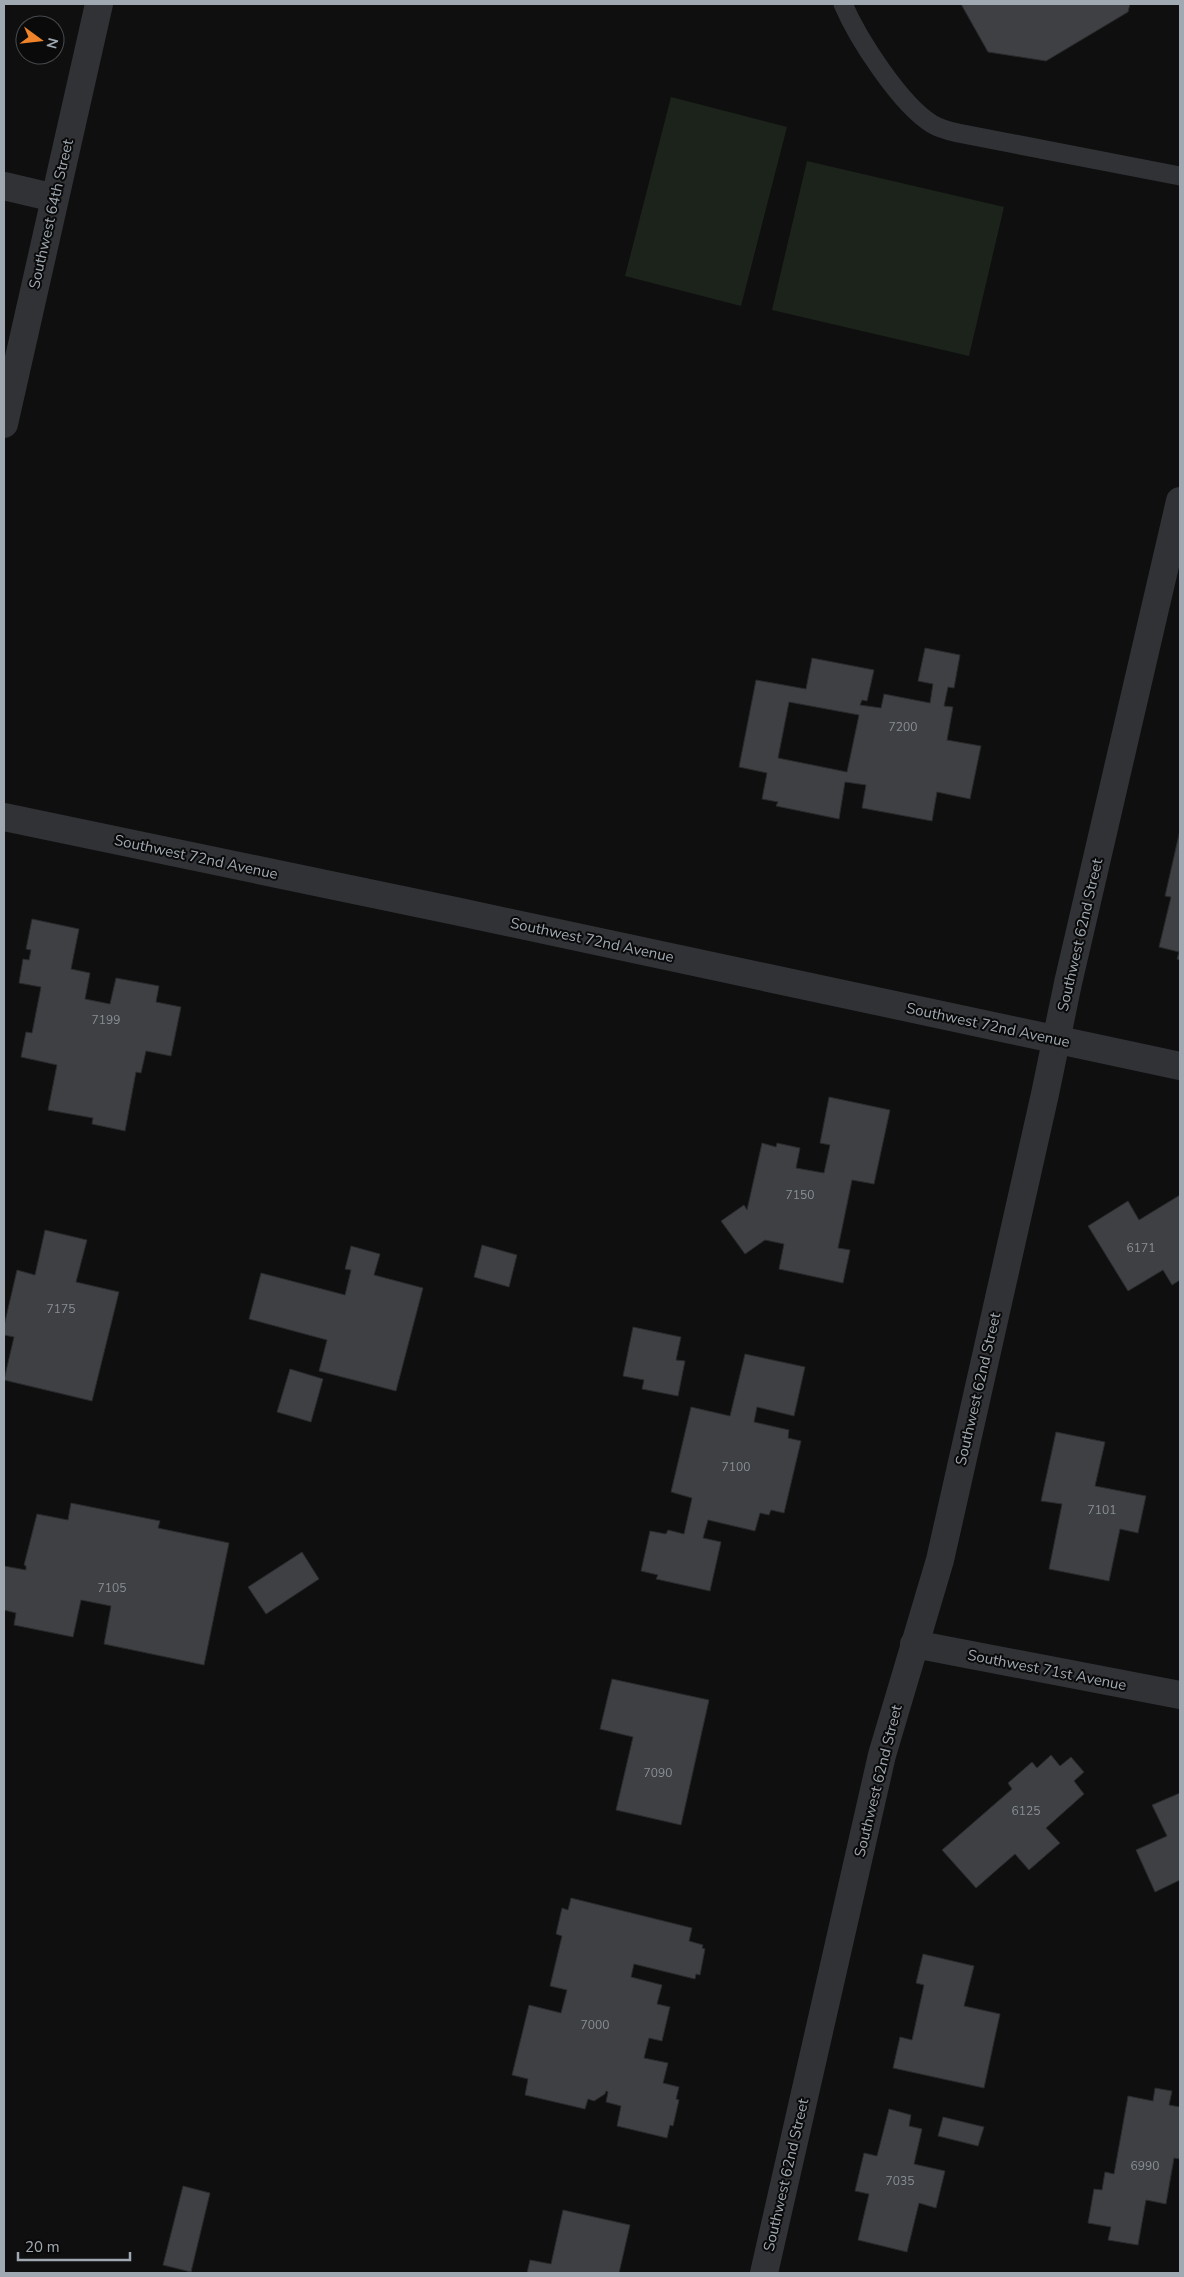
<svg xmlns="http://www.w3.org/2000/svg" width="1184" height="2277" viewBox="0 0 1184 2277" font-family="'Nunito Sans',sans-serif">
  <style>
    .green { fill: #1c231b }
    .building { fill: #3e4043; stroke: #292a2c; fill-rule: evenodd }
    .lines { fill: none; stroke-linecap: round; stroke-linejoin: round }
    .service { stroke: #303235; stroke-width: 19 }
    .minor { stroke: #303235; stroke-width: 28 }
    .tertiary { stroke: #303235; stroke-width: 28 }
    .labels { text-anchor: middle; stroke-width: 4; stroke-linejoin: round; paint-order: stroke }
    .number-label { font-size: 12px; fill: #888f96 }
    .street-label { font-size: 15px; fill: #a0a9b1; stroke: #0a0a0b }
  </style>
  <rect width="100%" height="100%" fill="#0f0f10"/>
  <!-- green -->
  <path class="green" d="M671 97 787 127 741 306 625 276Z
    M807 161 1004 207 969 356 772 310Z"/>
  <!-- building -->
  <path class="building" d="M961 4H1130L1128 12 1046 61 988 52Z
    M925 648 960 655 954 688 948 687 944 706 953 707 947 740 981 746 970 799 937 792 932 821 862 808 866 785 845 782 839 819 776 806 778 802 762 799 767 773 739 767 756 680 806 689 812 658 874 670 867 701 862 700 860 705 881 708 884 694 930 703 933 684 918 681ZM789 702 859 715 847 772 778 758Z
    M1180 830V960L1177 959 1179 952 1159 947 1171 897 1165 896Z
    M32 919 79 929 71 969 90 973 85 999 110 1004 116 978 159 986 156 1002 181 1007 171 1056 146 1051 141 1073 136 1072 125 1131 92 1124 93 1118 48 1110 57 1065 21 1057 26 1032 32 1033 41 987 19 983 23 959 29 960 31 950 26 949Z
    M829 1097 890 1110 874 1184 852 1180 838 1248 850 1250 843 1283 779 1269 784 1244 765 1240 745 1254 721 1221 744 1205 747 1210 762 1143 776 1147 777 1143 800 1148 796 1168 824 1173 830 1145 820 1143Z
    M1180 1195V1280L1172 1285 1163 1270 1128 1291 1088 1226 1128 1201 1139 1220Z
    M45 1230 87 1240 76 1282 119 1292 92 1401 4 1380 14 1337 4 1335V1326L17 1270 35 1275Z
    M482 1245 517 1255 509 1287 474 1277Z
    M351 1246 380 1254 374 1275 423 1288 396 1391 319 1371 327 1340 249 1319 261 1273 345 1295 351 1270 345 1269Z
    M633 1327 681 1337 676 1360 685 1361 678 1396 642 1389 644 1380 623 1376Z
    M745 1354 805 1367 794 1416 757 1407 754 1422 789 1430 788 1438 801 1441 784 1513 771 1510 769 1515 760 1513 755 1531 708 1520 703 1538 721 1542 710 1591 656 1579 658 1575 641 1571 650 1531 666 1534 668 1530 684 1534 692 1498 671 1492 691 1407 730 1416Z
    M290 1369 323 1379 311 1422 277 1412Z
    M1056 1432 1105 1442 1095 1486 1146 1496 1138 1533 1120 1529 1109 1581 1049 1569 1062 1504 1041 1501Z
    M71 1503 160 1521 158 1528 229 1543 204 1665 104 1644 111 1606 81 1600 73 1637 14 1625 16 1613 4 1610V1566L26 1570V1566L24 1565 37 1514 68 1520Z
    M302 1552 319 1579 266 1614 248 1587Z
    M612 1679 709 1700 681 1825 616 1810 633 1737 600 1729Z
    M1051 1755 1060 1766 1071 1757 1084 1772 1074 1781 1084 1794 1046 1828 1060 1843 1029 1870 1015 1854 976 1888 942 1850 1012 1789 1008 1783 1032 1762 1037 1768Z
    M1180 1793V1880L1155 1892 1136 1850 1167 1836 1152 1805Z
    M571 1898 692 1928 689 1941 703 1945 702 1948 705 1949 700 1975 696 1974 695 1979 634 1964 631 1977 662 1985 657 2004 670 2007 662 2041 649 2038 644 2058 668 2063 663 2083 679 2087 676 2099 679 2100 673 2126 670 2125 667 2138 617 2126 621 2106 606 2102 608 2092 606 2091 605 2094 594 2101 588 2099 585 2109 525 2095 528 2079 512 2075 529 2005 561 2013 567 1990 550 1986 562 1936 556 1934 562 1908 568 1910Z
    M923 1954 974 1966 964 2006 1000 2014 984 2088 893 2068 900 2037 912 2040 924 1985 916 1983Z
    M1155 2088 1172 2091 1169 2105 1180 2107V2159L1174 2158 1166 2204 1146 2200 1138 2245 1108 2240 1111 2227 1088 2223 1094 2189 1102 2190 1105 2172 1114 2174 1128 2096 1153 2101Z
    M889 2109 911 2115 909 2126 922 2129 914 2164 945 2171 936 2208 919 2203 907 2252 858 2240 869 2194 855 2191 864 2153 877 2156Z
    M943 2117 984 2127 978 2146 938 2136Z
    M183 2186 210 2193 191 2272 163 2265Z
    M563 2210 630 2225 619 2273H527L530 2260 551 2264Z"/>
  <g class="lines">
    <!-- service -->
    <path class="service" d="M843 4C858 39 900 104 932 124 940 129 949 131 958 133L1180 176"/>
    <!-- minor -->
    <path class="minor" d="M4 186 55 198
      M4 424 99 4
      M914 1644 1180 1695
      M764 2273 882 1755 940 1560 1045 1094 1068 983 1180 501"/>
    <!-- tertiary -->
    <path class="tertiary" d="M4 817 460 912 1180 1066"/>
  </g>
  <g class="labels">
    <!-- number labels -->
    <g class="number-label">
      <text x="903" y="731">7200</text>
      <text x="106" y="1024">7199</text>
      <text x="800" y="1199">7150</text>
      <text x="1141" y="1252">6171</text>
      <text x="61" y="1313">7175</text>
      <text x="736" y="1471">7100</text>
      <text x="1102" y="1514">7101</text>
      <text x="112" y="1592">7105</text>
      <text x="658" y="1777">7090</text>
      <text x="1026" y="1815">6125</text>
      <text x="595" y="2029">7000</text>
      <text x="1145" y="2170">6990</text>
      <text x="900" y="2185">7035</text>
    </g>
    <!-- street labels -->
    <g class="street-label">
      <text transform="translate(51 214) rotate(-77)" y="5">Southwest 64th Street</text>
      <text transform="translate(196 857) rotate(12)" y="5">Southwest 72nd Avenue</text>
      <text transform="translate(1080 935) rotate(-77)" y="5">Southwest 62nd Street</text>
      <text transform="translate(592 940) rotate(12)" y="5">Southwest 72nd Avenue</text>
      <text transform="translate(988 1025) rotate(12)" y="5">Southwest 72nd Avenue</text>
      <text transform="translate(978 1389) rotate(-77)" y="5">Southwest 62nd Street</text>
      <text transform="translate(1047 1670) rotate(11)" y="5">Southwest 71st Avenue</text>
      <text transform="translate(878 1781) rotate(-76)" y="5">Southwest 62nd Street</text>
      <text transform="translate(786 2175) rotate(-77)" y="5">Southwest 62nd Street</text>
    </g>
  </g>
  <!-- border -->
  <rect width="1184" height="2277" fill="none" stroke="#a0a9b1" stroke-width="10"/>
  <!-- north arrow -->
  <g transform="translate(40 40) rotate(105)"><circle r="24" fill="#0a0a0b" stroke="#464a4d"/>
  <path d="M0-4L9 19L0 12L-9 19Z" fill="#ee8329"/>
  <text y="-8" font-size="14" font-weight="bold" text-anchor="middle" fill="#a0a9b1">N</text>
  </g>
  <!-- scale -->
  <path d="M18 2252v8h112v-8" fill="none" stroke="#a0a9b1" stroke-width="2.5"/>
  <text x="25" y="2252" font-size="15" fill="#a0a9b1" stroke="#0a0a0b" stroke-width="4" paint-order="stroke">20 m</text>
</svg>
